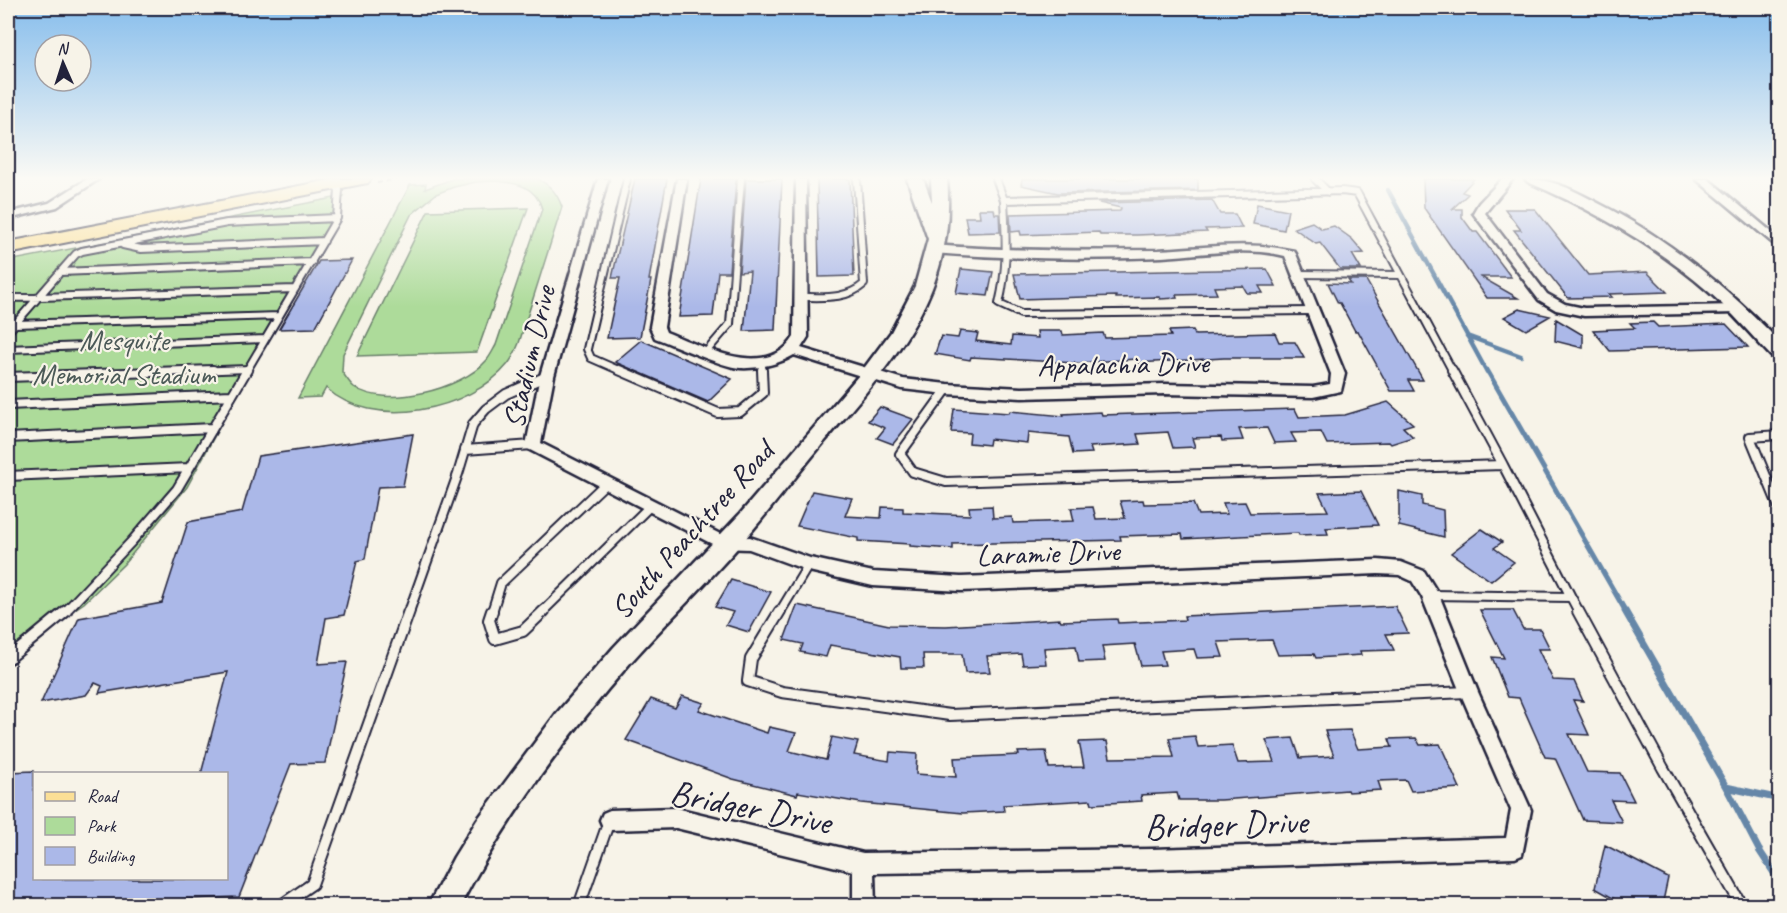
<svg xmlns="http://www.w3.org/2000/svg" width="1787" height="913" viewBox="0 0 1787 913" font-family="Caveat,sans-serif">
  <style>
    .green { fill: #addb9a; stroke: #687e6a; stroke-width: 1.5; fill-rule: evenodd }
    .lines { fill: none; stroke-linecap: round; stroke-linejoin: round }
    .stream-far2 { stroke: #6687a8; stroke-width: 4.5 }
    .stream-far1 { stroke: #6687a8; stroke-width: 5 }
    .stream { stroke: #6687a8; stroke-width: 7 }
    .building { fill: #abb8e8; stroke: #22223b; stroke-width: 1.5 }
    .lane-far2-casing { stroke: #22223b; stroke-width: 10 }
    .lane-far1-casing { stroke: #22223b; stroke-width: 12 }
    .lane-casing { stroke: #22223b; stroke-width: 14 }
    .street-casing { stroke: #22223b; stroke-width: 5 }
    .secondary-casing { stroke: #22223b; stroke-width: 5 }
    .primary-casing { stroke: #22223b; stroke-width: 4 }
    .path { stroke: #22223b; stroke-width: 2; stroke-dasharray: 5 4; stroke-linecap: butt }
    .lane-far2 { stroke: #f7f3e8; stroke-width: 6 }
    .lane-far1 { stroke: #f7f3e8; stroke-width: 8 }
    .lane { stroke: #f7f3e8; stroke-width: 10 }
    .street { fill: #f7f3e8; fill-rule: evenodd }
    .secondary { fill: #f7f3e8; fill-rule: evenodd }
    .primary { fill: #fbdf96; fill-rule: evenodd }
    .labels { text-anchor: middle; stroke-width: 4.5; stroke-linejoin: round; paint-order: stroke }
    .park-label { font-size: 30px; fill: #4c5a58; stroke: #f7f3e8 }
    .street-label { font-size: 30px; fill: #22223b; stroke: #f7f3e8 }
    .near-street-label { font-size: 36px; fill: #22223b; stroke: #f7f3e8 }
  </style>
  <rect width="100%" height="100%" fill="#f7f3e8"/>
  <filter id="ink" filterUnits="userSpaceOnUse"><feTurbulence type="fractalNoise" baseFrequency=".0167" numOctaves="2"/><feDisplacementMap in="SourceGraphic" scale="12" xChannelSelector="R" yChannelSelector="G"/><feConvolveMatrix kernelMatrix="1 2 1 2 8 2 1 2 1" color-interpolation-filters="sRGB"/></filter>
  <g filter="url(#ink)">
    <!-- green -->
    <path class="green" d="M452 179H538C551 186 557 193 562 207L519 343C516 350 513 358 508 364 470 411 373 431 326 388L321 397 298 398 410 185 426 184 425 189ZM496 181C517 183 536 186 542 209L496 345C493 350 490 357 486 361 462 389 386 409 354 387 350 384 346 377 342 372L343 354 411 215 436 194 454 187 476 182Z
      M344 196 187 487 124 564 84 603 47 628 8 663V261Z
      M528 208 477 352 357 356 428 211Z"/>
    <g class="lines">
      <!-- stream-far2 -->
      <path class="stream-far2" d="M1388 190 1487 372
        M1467 336 1521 356"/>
      <!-- stream-far1 -->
      <path class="stream-far1" d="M1487 370 1626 612"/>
      <!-- stream -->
      <path class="stream" d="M1625 611 1726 787 1759 850 1780 882
        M1726 787 1780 799"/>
    </g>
    <!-- building -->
    <path class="building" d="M635 179H667L649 280H651L640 337 607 338 620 278H612Z
      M701 179H736L729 272H718L713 316 679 317Z
      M746 179H782L775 330 744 331 750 271 739 272Z
      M817 179H850L854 276 819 277Z
      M1022 179H1198V190L1058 193 1021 185Z
      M1423 179H1474L1462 192 1468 194 1452 209H1462V217L1473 232H1477L1511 277H1481L1518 298H1487L1424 208Z
      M1212 200 1220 214H1235L1242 228 1205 229 1207 232 1137 235H1100L1099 232 1021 235 1020 231 1011 232 1010 214 1120 211 1121 208 1099 203Z
      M1257 204 1288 210 1284 230 1253 224Z
      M979 209H994L995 214H999L1000 232 968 233 965 217H980Z
      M1505 209H1535L1588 275 1647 272 1667 292 1609 294 1612 297 1568 298 1514 230H1521Z
      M1312 222 1322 229 1334 226 1352 239 1364 253 1352 254 1361 269H1340L1320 243 1316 244 1294 228Z
      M352 260 315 328 279 329 319 261Z
      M961 269 993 272 988 296 956 293Z
      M1267 269 1276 286H1259L1263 293H1247L1243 286 1214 287 1217 294 1176 295 1177 298 1160 299V297L1116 298V296L1020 299 1014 274Z
      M1348 280H1366L1423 380H1408L1414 391H1391L1358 331H1355L1340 303H1338L1328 283 1351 284Z
      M1519 309 1550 316 1526 330 1504 317Z
      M1556 319 1583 335V348L1555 341Z
      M1653 322 1658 327 1726 324 1748 347 1610 351 1593 330 1635 328 1630 323Z
      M1193 330 1195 335 1275 333 1279 342H1295L1304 358H1224L1137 363 1136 359 1076 363 971 357 970 360 935 354 941 336 958 338 960 331 978 333 976 341 1011 345 1012 336 1038 338 1037 331H1062L1063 335 1103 333 1105 338 1171 336 1169 331Z
      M641 340 732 379 708 402 615 362Z
      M1388 402 1413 424 1403 427 1413 437 1391 444 1389 442 1327 444 1321 432 1291 433 1296 442 1274 443 1267 428 1239 429 1243 440 1222 441 1221 437 1192 438 1195 447 1173 448 1168 432 1137 434 1140 444 1090 447 1092 453 1073 454 1069 437 1028 433 1027 443 990 439 989 445 969 443 970 433 951 432 954 409 1009 413 1010 411 1064 416 1063 414 1101 412 1102 415 1295 409 1299 417 1345 415Z
      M880 407 913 419 893 444 877 438 885 428 868 421Z
      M413 434 403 486 378 487 365 559 357 561 344 615 326 618 318 664 347 662 325 763 291 764 239 897 8 906V772L34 771V879H226V774H201L228 672 99 693 102 686 95 683 86 695 41 703 79 618 162 603 188 522 242 512 258 456Z
      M812 491 852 498 845 516 881 518 882 507 903 508V512L970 515 969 507 992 506 993 518 1012 517 1013 523 1074 521 1071 508 1093 507 1096 519 1125 518 1120 501 1143 500 1144 504 1193 503 1198 515 1227 514 1223 503 1245 502 1250 513 1328 511 1319 493 1361 491 1378 525 1326 528 1328 534 1299 535 1298 533 1183 539 1182 534 1120 536 1121 540 953 544V549L910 546V544L858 541V538L797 526Z
      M1399 491 1422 496V505L1443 510 1444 537 1399 526Z
      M1482 529 1502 542 1494 548 1514 562 1491 581 1451 553Z
      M731 580 771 592 749 632 726 625 733 612 715 607Z
      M797 605 889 625 946 626 1060 619 1061 621 1117 619 1118 623 1185 620 1184 616 1395 606 1408 633 1386 634 1394 650 1360 651 1361 655 1316 658 1314 654 1278 655 1272 640 1218 642 1223 657 1197 658 1194 649 1161 651 1165 665 1141 666 1135 644 1102 646 1105 661 1079 662 1076 646 1044 648 1046 664 1023 665 1021 654 987 656 990 672 965 673 962 654H923L924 668H901L900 657 830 645 826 657 800 652 803 644 784 640Z
      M1480 610H1513L1523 629H1540L1550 649H1538L1553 680 1574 681 1583 701 1573 700 1589 735 1569 734 1587 772 1620 773 1634 801 1611 800 1622 822 1583 820 1555 758 1545 757 1519 698 1508 697 1492 657 1504 658Z
      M682 696 704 703 699 710 767 733 769 727 796 733 789 751 826 760 832 737 858 742 854 755 889 761 890 752 917 754 916 774 956 777 954 758 1019 755 1018 752 1046 751 1049 768 1084 767 1079 742 1107 741 1110 758 1174 757 1169 738 1195 736 1198 747 1232 745 1238 763 1274 762 1266 740 1293 738 1300 758 1334 756 1325 731 1350 730 1358 749 1392 747 1389 739 1416 738 1420 745 1440 744 1460 788 1411 791 1406 780 1378 781 1381 790 1348 792 1347 790 1221 800H1179L1177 793 1141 795 1142 801 1092 804 1091 800 1003 805 1004 811 963 813 861 803 798 792 797 795 733 779 626 740 651 699 675 708Z
      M1605 845 1668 878 1662 906H1627L1595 888Z"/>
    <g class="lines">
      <!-- lane-far2 casing -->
      <g class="lane-far2-casing">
        <path id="lane-far2" d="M996 179 1004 200
          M1315 179 1328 192
          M123 245 141 249 324 241
          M60 272 312 262
          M1297 274 1401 275 1357 193 1342 191 1004 200C1006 239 1008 266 999 304L1021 314 1311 311
          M1401 275 1453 372
          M801 297C823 297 846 300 864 284L857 179
          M8 298 295 289
          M15 324 279 316
          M8 332 76 254 82 251 227 223 337 218
          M8 349 265 339
          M706 352 730 324 741 179
          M762 362V372
          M168 372 247 369
          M246 372 337 218 339 190 335 184
          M623 372 591 358 587 349 627 179"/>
      </g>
      <!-- lane-far1 casing -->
      <g class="lane-far1-casing">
        <path id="lane-far1" d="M619 370 718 413 740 412 763 393 762 370
          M1452 370 1503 465
          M8 377 213 370
          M947 389 900 454 913 472 946 482 1503 465 1571 597
          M8 405 231 395
          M1780 435 1750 437 1780 510
          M8 438 212 428
          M465 450 533 445
          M8 476 189 468
          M1431 595 1571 597 1579 612
          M65 612 132 541 177 489 247 370
          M409 612 458 474 473 424 486 409 506 394 547 376
          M492 612 501 583 606 483
          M542 612 650 506
          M780 612 809 564"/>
      </g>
      <!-- lane casing -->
      <g class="lane-casing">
        <path id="lane" d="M492 611 489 620 495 639 523 631 544 611
          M780 611 751 659 748 681 782 692 950 715 1468 692
          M1578 611 1663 768 1742 906
          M8 659 66 611
          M280 906 312 884 409 611
          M579 906 609 821"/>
      </g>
      <!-- street casing -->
      <g class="street-casing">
        <path id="street" d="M87 179H99L57 207 8 219V213L49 203Z
          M598 179H608L554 376 541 443 728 538 750 537 810 558 873 572 961 577 1378 560 1401 562 1424 571 1439 595 1478 692 1531 810 1522 855 1515 858 1152 869 874 873 875 906H853V871L676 828 610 830 603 827 600 820 603 813 610 810 676 808 863 853 1152 849 1506 838 1511 810 1460 692 1422 597 1412 581 1399 575 1378 574 961 591 873 586 809 571 749 549 720 548 528 449 526 445 540 376Z
          M677 179H687L664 327 666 332C702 346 767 381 794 337L796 179H806L808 337 801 348 903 379 947 384 1022 388 1165 384 1313 387 1330 384 1331 374 1285 256C1244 246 1203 255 1162 257 1086 260 1009 259 933 253L927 249 933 245C1008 251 1083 251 1158 250 1205 248 1248 240 1294 251L1296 254 1345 374 1341 391 1313 397 1165 394 1022 398 947 394 902 389 794 355C779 364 758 369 740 368 723 367 674 345 655 338L650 327Z
          M1502 179H1513L1485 213 1547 294 1565 304 1584 308 1738 305 1744 309 1738 313 1584 316 1556 310 1539 300 1473 213 1479 203Z
          M1696 179H1708L1780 239V249Z"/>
      </g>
      <!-- secondary casing -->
      <g class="secondary-casing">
        <path id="secondary" d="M907 179H923L932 202 931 179H947C951 221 944 264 926 302 902 354 861 398 825 441 794 478 765 517 733 553 700 590 664 625 631 662 566 737 506 817 460 906H428L454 857 477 820 556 714 614 647 740 514 859 375 891 332 915 286 928 239Z
          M1525 179C1554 179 1573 190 1598 203 1668 238 1726 286 1780 342V360L1773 358C1752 336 1732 312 1709 292 1655 245 1593 210 1528 182Z"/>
      </g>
      <!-- primary casing -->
      <g class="primary-casing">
        <path id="primary" d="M335 179H371L368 183 362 184 8 254V242Z"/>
      </g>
      <!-- path -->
      <path class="path" d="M377 183 397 179"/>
      <!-- lane-far2 -->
      <use href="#lane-far2" class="lane-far2"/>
      <!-- lane-far1 -->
      <use href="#lane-far1" class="lane-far1"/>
      <!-- lane -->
      <use href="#lane" class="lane"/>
      <!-- street -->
      <use href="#street" class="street"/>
      <!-- secondary -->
      <use href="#secondary" class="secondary"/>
      <!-- primary -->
      <use href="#primary" class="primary"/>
    </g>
  </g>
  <!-- sky -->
  <linearGradient id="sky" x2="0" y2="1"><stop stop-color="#86bdec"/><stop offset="0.58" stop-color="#fbfaf5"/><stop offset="1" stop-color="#fbfaf5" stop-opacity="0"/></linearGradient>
  <rect width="1787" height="307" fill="url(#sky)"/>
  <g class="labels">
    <!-- park labels -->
    <g class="park-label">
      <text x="124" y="350">Mesquite<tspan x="124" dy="34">Memorial Stadium</tspan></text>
    </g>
    <!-- street labels -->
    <g class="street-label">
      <text transform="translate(529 357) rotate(-77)" y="10">Stadium Drive</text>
      <text transform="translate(1123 364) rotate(-1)" y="10">Appalachia Drive</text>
      <text transform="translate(692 530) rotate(-48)" y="10">South Peachtree Road</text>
      <text transform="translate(1048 553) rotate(-2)" y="10">Laramie Drive</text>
    </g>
    <!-- near-street labels -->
    <g class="near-street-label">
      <text transform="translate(751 806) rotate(11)" y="13">Bridger Drive</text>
      <text transform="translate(1226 823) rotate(-2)" y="13">Bridger Drive</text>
    </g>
  </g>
  <!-- margin -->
  <rect width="1787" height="913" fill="none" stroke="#f7f3e8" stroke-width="30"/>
  <rect x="15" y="15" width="1757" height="883" fill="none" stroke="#22223b" stroke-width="2" filter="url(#ink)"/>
  <!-- legend -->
  <rect x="33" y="772" width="195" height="108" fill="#f7f3e8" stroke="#a29fa3" stroke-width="1.5"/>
  <rect x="45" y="792" width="30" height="9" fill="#fbdf96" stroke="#a29fa3" stroke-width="1.5"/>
  <text x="87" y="802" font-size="18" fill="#22223b">Road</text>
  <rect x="45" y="817" width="30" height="18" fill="#addb9a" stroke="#a29fa3" stroke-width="1.5"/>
  <text x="87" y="832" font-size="18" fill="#22223b">Park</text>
  <rect x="45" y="847" width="30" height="18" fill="#abb8e8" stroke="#a29fa3" stroke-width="1.5"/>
  <text x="87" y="862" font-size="18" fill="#22223b">Building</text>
  <!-- north arrow -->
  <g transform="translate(63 63) rotate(357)"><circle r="28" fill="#f7f3e8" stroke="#a29fa3" stroke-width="1.5"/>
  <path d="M0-4.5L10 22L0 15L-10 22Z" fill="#22223b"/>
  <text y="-9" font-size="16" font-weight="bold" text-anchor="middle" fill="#22223b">N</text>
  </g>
</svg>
